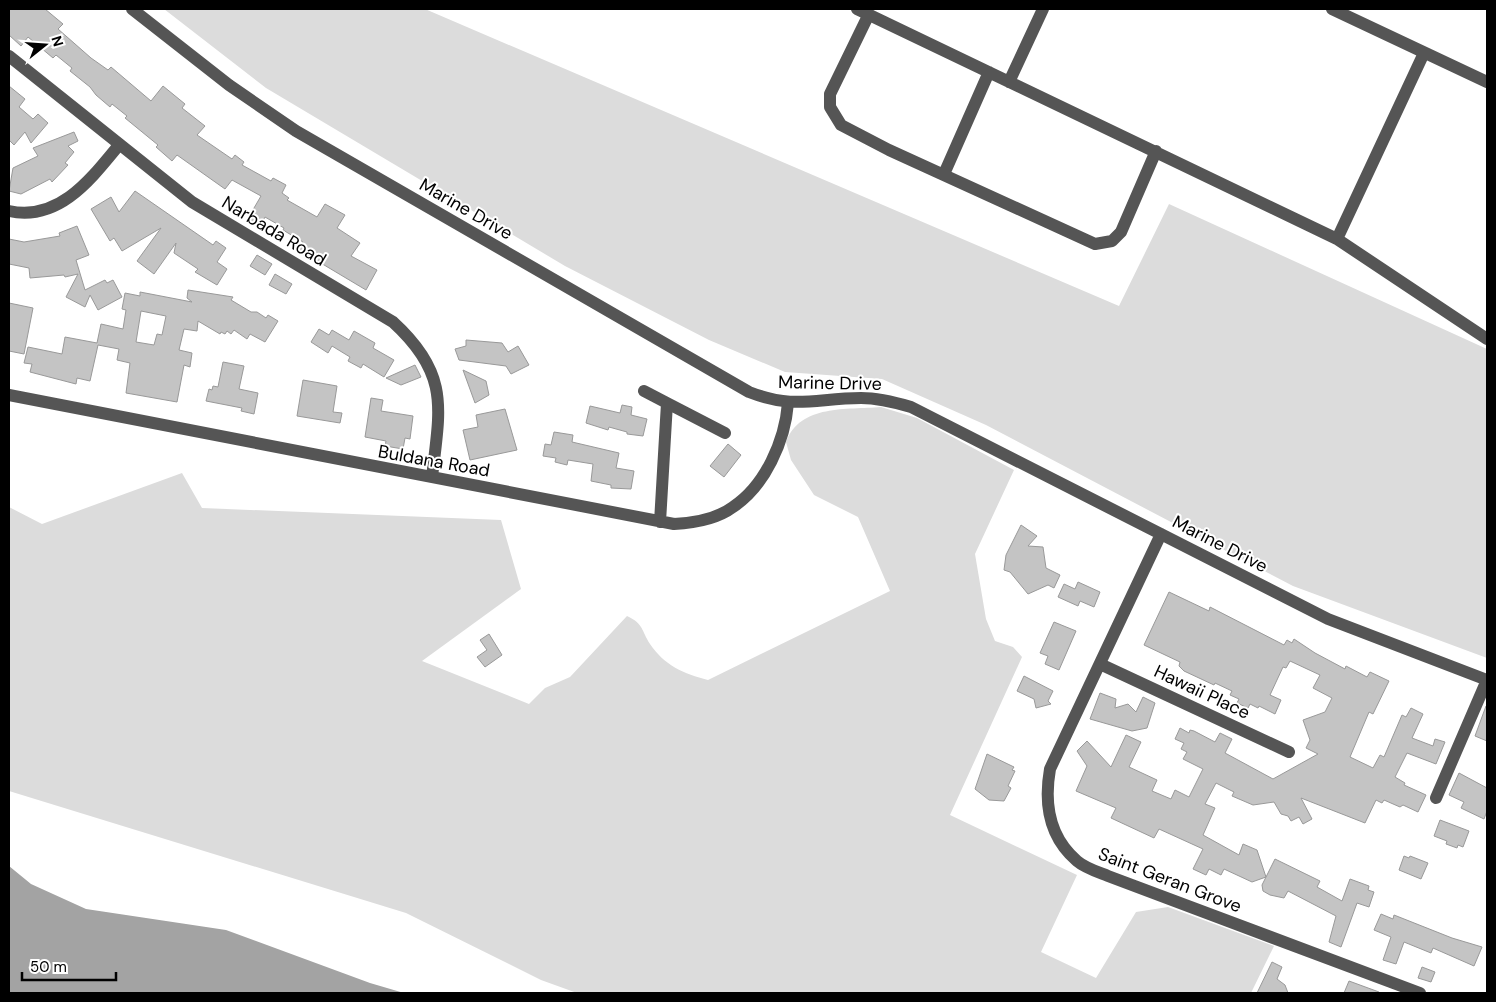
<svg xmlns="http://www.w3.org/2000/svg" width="1496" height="1002" viewBox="0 0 1496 1002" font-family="'DM Sans',sans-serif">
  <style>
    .green { fill: #dcdcdc }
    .water { fill: #a3a3a3 }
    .building { fill: #c4c4c4; stroke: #999; fill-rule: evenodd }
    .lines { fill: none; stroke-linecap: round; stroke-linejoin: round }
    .minor { stroke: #555; stroke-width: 12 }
    .labels { text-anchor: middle; stroke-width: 4; stroke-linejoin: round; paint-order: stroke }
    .street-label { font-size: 18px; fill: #000; stroke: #fff }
  </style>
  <rect width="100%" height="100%" fill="#fff"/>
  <!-- green -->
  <path class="green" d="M164 9H425L1119 306 1169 204 1487 349V658L1293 586 986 425 882 379 785 372 709 340 565 266 266 88Z
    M881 407 917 418 1014 470 975 554 986 619 995 641 1013 647 1022 657 950 815 1077 875 1041 952 1096 978 1136 912 1168 907 1274 946 1251 993H577L541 980 406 913 9 791V507L42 524 182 473 202 508 501 520 521 589 422 661 529 704 545 688 570 677 627 616C644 624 641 630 650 644 664 665 684 674 708 680L890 591 858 517 814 495 791 460 786 442C800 404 847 410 881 407Z"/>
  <!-- water -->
  <path class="water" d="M9 866 31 884 86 909 226 930 370 983 404 993H9Z"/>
  <!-- building -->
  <path class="building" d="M9 9H45L63 24 58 29 91 58 108 70 111 67 151 101 163 86 185 104 182 108 205 126 197 135 232 159 235 155 244 162 242 165 271 181 273 178 286 185 282 193 289 198 287 200 317 217 325 204 345 215 337 228 360 243 351 256 377 270 366 290 299 250 303 242 283 230 284 228 265 217 259 228 247 220 261 196 232 180 225 189 177 155 172 161 156 147 158 145 125 118 127 116 112 104 110 107 96 95 90 87 70 71 72 68 56 55 53 58 28 37 21 46 9 35Z
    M9 86 25 99 19 107 33 119 38 114 48 123 31 143 25 132 14 145 9 140Z
    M74 132 78 141 68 146 74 152 65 163 68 165 52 182 50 179 21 194 9 191 13 168 38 156 33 148Z
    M135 191 213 245 216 241 226 248 217 262 227 269 217 285 195 272 198 269 174 253 176 243 154 274 137 261 161 228 122 251 114 238 110 241 91 209 111 197 119 212Z
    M77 226 89 255 76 260 85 290 105 280 107 283 113 280 122 297 98 310 90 295 85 307 66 297 78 274 65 277 64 275 30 278 29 268 9 264V239L24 242 60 236 59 233Z
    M257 255 272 264 265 275 250 266Z
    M275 274 292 284 286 294 269 285Z
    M188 290 233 297 231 300 251 312H257L266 318 268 315 278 321 265 342 250 334 247 339 234 330 231 334 227 331 225 334 221 332 220 334 198 321 197 331 184 329 179 350 192 353 190 367 184 365 177 402 126 393 130 363 117 360 119 349 98 345 90 381 77 378 76 384 30 372 32 364 24 363 28 347 62 354 65 337 97 343 101 324 123 329 126 310 122 309 125 293 140 296V292L192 302 187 298ZM141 311 166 316 162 335 157 334 154 345 136 342Z
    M9 303 33 308 24 354 9 351Z
    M319 329 329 335 332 330 349 340 354 331 375 343 373 348 394 360 384 377 363 364 361 368 348 361 350 357 332 346 328 353 311 342Z
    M466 340 502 343 508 352 518 346 529 365 511 374 506 366 459 360 455 349 466 346Z
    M223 362 244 366 239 389 258 393 254 414 241 411 242 408 206 401 209 389 212 390 213 386 218 387Z
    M415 365 421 377 401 385 386 378Z
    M463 370 486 381 489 395 475 403Z
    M303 380 337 386 333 412 342 413 340 423 297 416Z
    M371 398 383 400 381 411 413 416 410 439 405 438 403 449 385 446 386 441 365 437Z
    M622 405 632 407 631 415 647 419 643 436 627 434V432L609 427 608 430 586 423 590 406 620 413Z
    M505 409 517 450 470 460 463 430 478 427 476 415Z
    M554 432 573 435 572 442 619 453 616 468 634 471 631 489 611 488V485L591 481 593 464 568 460 567 465 555 462 556 458 543 456 545 444 551 445Z
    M728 444 741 455 724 477 710 466Z
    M1021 525 1037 536 1028 546 1043 547 1046 568 1060 575 1054 588 1048 585 1028 594 1010 572 1004 570 1006 555Z
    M1078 582 1100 592 1094 607 1080 601 1078 606 1058 597 1064 584 1075 589Z
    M1169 592 1209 611 1210 607 1284 645 1287 640 1292 643 1294 639 1315 653 1345 669 1346 666 1367 677 1370 672 1389 681 1373 714 1369 712 1350 757 1373 768 1380 755 1384 757 1402 715 1406 717 1411 708 1423 714 1412 738 1433 746 1435 739 1445 742 1436 764 1407 753 1395 777 1405 783 1404 785 1426 795 1418 812 1403 805 1400 807 1384 800 1382 803 1376 800 1365 823 1301 798 1312 819 1303 824 1299 817 1291 821 1288 816 1281 814 1274 802 1253 805 1232 796 1234 792 1216 783 1205 804 1215 808 1203 835 1239 855 1243 844 1257 850 1266 877 1252 882 1224 869 1221 875 1209 869 1206 875 1193 869 1203 849 1159 829 1154 838 1111 818 1116 808 1076 791 1087 766 1077 751 1087 741 1111 767 1126 735 1141 742 1129 767 1157 780 1152 791 1171 799 1175 790 1189 797 1203 769 1183 759 1187 752 1181 749 1184 743 1175 739 1180 728 1189 733 1190 730 1194 731 1215 742 1220 733 1232 739 1225 753 1273 779 1318 754 1306 748 1310 740 1303 720 1325 712 1332 698 1313 688 1320 675 1290 661 1286 668 1283 667 1270 695 1281 700 1275 714 1259 706 1258 708 1250 704 1248 708 1237 703 1239 699 1230 695 1232 691 1215 683 1214 685 1184 671 1179 666 1180 662 1144 645Z
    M1054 622 1076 631 1059 670 1045 664 1048 656 1040 653Z
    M489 634 502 655 485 667 477 657 487 650 480 640Z
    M1024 676 1053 691 1048 701 1051 704 1036 708 1034 699 1017 691Z
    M1100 693 1116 699 1115 708 1128 704 1136 712 1143 697 1155 703 1147 728 1132 731 1090 719Z
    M1486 706H1487V741L1475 736Z
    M987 754 1014 767 1012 770 1015 771 1008 786 1011 788 1004 801 989 800 975 789Z
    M1459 773 1487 788V811L1484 819 1461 808 1464 802 1449 795Z
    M1440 820 1469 831 1463 847 1458 845 1457 848 1446 844 1447 841 1434 836Z
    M1404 856 1409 858 1410 856 1428 863 1421 879 1399 870Z
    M1275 859 1320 881 1317 887 1342 901 1350 879 1369 886 1368 890 1374 892 1369 907 1357 903 1341 947 1329 942 1336 916 1288 891 1284 898 1270 895 1263 891 1262 885Z
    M1381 914 1393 919 1394 915 1452 938 1482 947 1474 966 1433 948 1431 953 1404 942 1396 964 1383 960 1391 937 1374 930Z
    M1272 962 1282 967 1277 979 1285 985 1288 993H1257Z
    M1422 967 1435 972 1431 982 1418 978Z
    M1349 981 1379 992 1378 993H1344Z"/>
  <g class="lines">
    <!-- minor -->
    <path class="minor" d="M132 9 229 85 296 131 749 392C795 410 816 398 861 398 878 398 894 402 911 407L1328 619 1487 680
      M857 9 1337 239 1424 53
      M1332 9 1487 82
      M869 14 830 94V107L841 125 889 150 1095 244 1112 241 1121 232 1156 151
      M9 56 192 202 393 322C450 374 440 408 432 477
      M1009 82 1043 9
      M944 174 989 72
      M9 211C59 222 91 179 119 145
      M1337 239 1487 339
      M644 391 667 403 660 522
      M9 395 674 524C694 523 717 519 733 507 765 486 785 441 788 403
      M667 403 725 433
      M1161 534 1050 769C1044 803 1049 837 1077 861 1085 868 1098 872 1108 876L1420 993
      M1100 664 1289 752
      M1436 798 1487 680"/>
  </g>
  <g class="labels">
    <!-- street labels -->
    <g class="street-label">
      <text transform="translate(466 209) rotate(30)" y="6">Marine Drive</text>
      <text transform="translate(274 231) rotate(31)" y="6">Narbada Road</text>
      <text transform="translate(830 383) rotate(1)" y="6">Marine Drive</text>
      <text transform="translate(434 461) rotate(10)" y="6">Buldana Road</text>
      <text transform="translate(1220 544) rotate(27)" y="6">Marine Drive</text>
      <text transform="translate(1202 692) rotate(25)" y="6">Hawaii Place</text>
      <text transform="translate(1170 880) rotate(21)" y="6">Saint Geran Grove</text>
    </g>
  </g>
  <!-- border -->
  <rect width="1496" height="1002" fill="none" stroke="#000000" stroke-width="20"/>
  <!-- north arrow -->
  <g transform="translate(45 45) rotate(73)" stroke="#ffffff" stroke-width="4" paint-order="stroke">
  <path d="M0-4L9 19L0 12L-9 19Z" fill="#000000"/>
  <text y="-8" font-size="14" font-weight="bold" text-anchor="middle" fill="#000000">N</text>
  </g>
  <!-- scale -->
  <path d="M22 972v8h94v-8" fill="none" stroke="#000000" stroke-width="2.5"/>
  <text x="30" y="972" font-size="15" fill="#000000" stroke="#ffffff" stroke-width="4" paint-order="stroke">50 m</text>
</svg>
